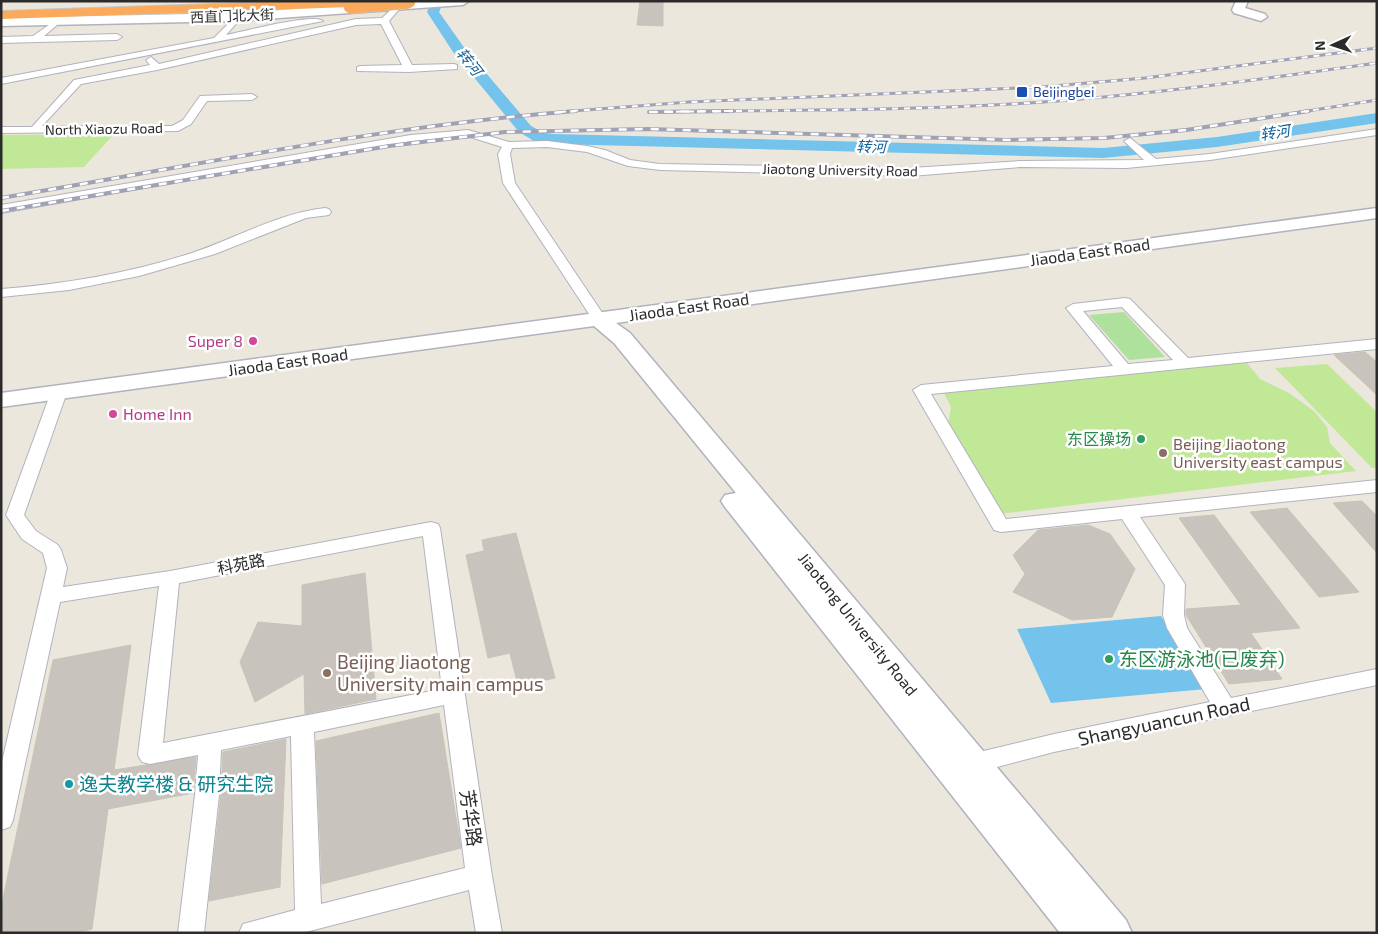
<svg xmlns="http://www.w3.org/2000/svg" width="1378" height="934" viewBox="0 0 1378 934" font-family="'Exo 2','Noto Sans SC',sans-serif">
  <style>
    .green { fill: #aee19b }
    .pitch { fill: #c0e897 }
    .water { fill: #73c3ec }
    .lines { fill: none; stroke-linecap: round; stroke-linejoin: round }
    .river { fill: #73c3ec; fill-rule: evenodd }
    .building { fill: #c8c3bc; stroke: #c8c3b7 }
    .street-casing { stroke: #b1b2be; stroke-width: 2 }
    .secondary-casing { stroke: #b1b2be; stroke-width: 3 }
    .highway-casing { stroke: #c8c8c8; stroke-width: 2 }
    .street { fill: #fff; fill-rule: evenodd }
    .secondary { fill: #fff; fill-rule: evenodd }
    .highway { fill: #faaa5a; fill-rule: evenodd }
    .rail-far1-casing { stroke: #a0a1b4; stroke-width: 3 }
    .rail-casing { stroke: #a0a1b4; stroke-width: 4 }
    .rail-far1 { stroke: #fff; stroke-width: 2; stroke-dasharray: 6; stroke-linecap: butt }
    .rail { stroke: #fff; stroke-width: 2.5; stroke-dasharray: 8; stroke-linecap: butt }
    .highway-bridge-casing { stroke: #c8c8c8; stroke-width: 16; stroke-linecap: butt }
    .highway-bridge { stroke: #faaa5a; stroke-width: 15 }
    .transit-dot { fill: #1a4fb4; stroke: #fff; stroke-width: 2 }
    .hotel-dot { fill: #d1479c; stroke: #fff; stroke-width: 2 }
    .leisure-dot { fill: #2e9e5b; stroke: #fff; stroke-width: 2 }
    .education-dot { fill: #8d6e63; stroke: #fff; stroke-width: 2 }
    .culture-dot { fill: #0f9aa8; stroke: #fff; stroke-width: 2 }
    .labels { text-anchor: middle; stroke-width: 5; stroke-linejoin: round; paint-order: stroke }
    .far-street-label { font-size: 14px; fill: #2b2b2b; stroke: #fff }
    .far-transit-label { font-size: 14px; fill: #164399; stroke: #fff; text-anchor: start }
    .far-water-label { font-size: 15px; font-style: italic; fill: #116199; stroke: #fff }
    .street-label { font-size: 16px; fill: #2b2b2b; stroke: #fff }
    .hotel-label { font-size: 16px; fill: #b23c85; stroke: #fff; text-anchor: end }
    .leisure-label { font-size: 16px; fill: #27864d; stroke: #fff; text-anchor: end }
    .education-label { font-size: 16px; fill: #785e54; stroke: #fff; text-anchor: start }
    .near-leisure-label { font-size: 19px; fill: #27864d; stroke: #fff; text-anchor: start }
    .near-education-label { font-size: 19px; fill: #785e54; stroke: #fff; text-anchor: start }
    .near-street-label { font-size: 19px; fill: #2b2b2b; stroke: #fff }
    .near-culture-label { font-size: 19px; fill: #0d838f; stroke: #fff; text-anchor: start }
  </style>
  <rect width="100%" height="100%" fill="#ece7dd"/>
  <!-- green -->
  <path class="green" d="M1124 312 1165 357 1129 360 1089 315Z"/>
  <!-- pitch -->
  <path class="pitch" d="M114 134 84 167 1 169V135Z
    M1247 363 1260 379 1289 393 1314 411 1327 427 1330 443 1356 471 999 514 947 430 951 407 942 389Z
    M1327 364 1377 412V468H1372L1275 368Z"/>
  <!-- water -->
  <path class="water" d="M1161 616 1206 689 1051 703 1017 629Z"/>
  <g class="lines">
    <!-- river -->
    <path class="river" d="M432 1H444L439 12 463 46 531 126 544 133 553 134 1103 148 1217 137 1377 113V123L1217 147 1103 158 553 144 534 141 519 132 453 52 427 12Z"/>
  </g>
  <!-- building -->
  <path class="building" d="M640 1H663V26L637 25Z
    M1365 352 1377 362V395L1334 355Z
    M1362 501 1377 516V553L1333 503Z
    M1287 508 1359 592 1319 597 1250 512Z
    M1214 515 1300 628 1251 633 1282 679 1229 684 1186 615V609L1241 605 1179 518Z
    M1088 525 1110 534 1135 569 1112 617 1072 620 1013 592 1025 574 1013 555 1038 530Z
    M516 533 555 678 518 686 510 653 488 658 466 555 484 551 482 540Z
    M365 573 376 699 305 714 304 674 255 702 240 662 258 622 302 626V585Z
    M131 645 114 770 196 757 193 793 108 809 92 929 77 933H1V908L53 660Z
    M439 713 461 848 322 884 316 741Z
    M286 739 280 887 209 901 221 795 223 752Z"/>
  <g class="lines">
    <!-- street casing -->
    <g class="street-casing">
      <path id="street" d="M397 4 401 7 389 21 412 65 454 64 457 65V69L409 72 357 71V67L360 66 402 65 381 24 356 25 157 70 81 84 42 126H172L183 120 200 96 252 94 257 97 252 100 207 101 191 124 178 131 1 133V127H32L74 80 150 65 146 60 151 57 159 64 356 19 382 18Z
        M238 14 242 17 226 35C242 32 313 13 323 21L1 84V78L214 38Z
        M53 22 57 25 44 36 117 34 122 37 117 40 1 43V37L33 36Z
        M1377 129V135L1210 160 1126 168 1020 167 911 176 660 170 628 166 587 152 547 147 512 148 510 154 515 183 607 320 600 324 593 320 503 183 498 154 502 147 467 136 411 141 1 213V205L411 135 468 130 509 142 547 141 587 146 605 150 630 160 660 164 911 168 1020 161 1144 160 1124 141 1130 138 1156 159 1210 154Z
        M325 208 329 209 331 212 329 215 306 218 215 254 139 276 69 290 1 297V289C66 284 130 273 192 253 236 238 279 213 325 208Z
        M1125 298 1130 299 1188 358 1377 339V349L931 394 1006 519 1377 480V492L1140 517 1185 584 1184 615 1187 628 1231 698 1377 669V685L1054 752 967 775 959 772 955 765 959 758 967 755 1054 734 1210 702 1167 628 1163 615 1165 585 1122 519 1001 532 994 530 913 390 921 385 1113 366 1066 308 1073 304ZM1122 307 1173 360 1128 364 1083 311Z
        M59 387 67 392 24 515 36 531 58 545 61 550 67 568 63 587 170 571 431 522 438 524 440 528 492 876 502 933H476L469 890 302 933H239L243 924 295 910 291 736 221 750 219 795 204 933H178L195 795 198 755 150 764 142 762 138 755 159 586 60 602 13 820 10 827 1 830V766L47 568 43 553 22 539 6 515 51 392ZM423 536 442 689 163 743 179 583ZM444 705 465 868 321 904 314 732Z"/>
    </g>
    <!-- secondary casing -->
    <g class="secondary-casing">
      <path id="secondary" d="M409 1H469L463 5 238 21 1 26V18L238 13Z
        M1236 1H1248L1245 8 1265 14 1267 17 1261 21 1234 13 1232 10Z
        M1377 208V218L616 323 630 333 1126 920 1132 933H1060L725 507 721 501 725 495 736 493 614 343 594 326 1 407V393Z"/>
    </g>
    <!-- highway casing -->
    <g class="highway-casing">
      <path id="highway" d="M302 1 358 3 351 7 1 19V11Z"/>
    </g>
    <!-- street -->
    <use href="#street" class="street"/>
    <!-- secondary -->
    <use href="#secondary" class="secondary"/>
    <!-- highway -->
    <use href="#highway" class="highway"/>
    <!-- rail-far1 casing -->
    <g class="rail-far1-casing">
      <path id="rail-far1" d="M560 112 689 102 1041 87 1145 78 1377 48
        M652 112C772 110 892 111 1012 104 1134 97 1256 80 1377 63
        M1301 112 1377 100"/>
    </g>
    <!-- rail casing -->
    <g class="rail-casing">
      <path id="rail" d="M649 112 733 111
        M1 198C192 166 383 126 576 111
        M1 211 389 146 505 132 647 129 1008 140 1104 138 1186 130 1309 111"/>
    </g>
    <!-- rail-far1 -->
    <use href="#rail-far1" class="rail-far1"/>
    <!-- rail -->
    <use href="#rail" class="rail"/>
    <!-- highway-bridge casing -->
    <g class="highway-bridge-casing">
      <path id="highway-bridge" d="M351 6 408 1"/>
    </g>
    <!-- highway-bridge -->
    <use href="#highway-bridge" class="highway-bridge"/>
  </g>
  <!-- markers -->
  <rect class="transit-dot" x="1016" y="86" width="12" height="12" rx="2.5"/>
  <g class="hotel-dot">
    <circle cx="253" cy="341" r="5"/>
    <circle cx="113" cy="414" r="5"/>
  </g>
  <g class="leisure-dot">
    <circle cx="1141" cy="439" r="5"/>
    <circle cx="1109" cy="659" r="5"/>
  </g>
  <g class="education-dot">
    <circle cx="1163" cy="453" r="5"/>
    <circle cx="327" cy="673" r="5"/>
  </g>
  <circle class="culture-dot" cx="69" cy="784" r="5"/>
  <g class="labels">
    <!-- far-street labels -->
    <g class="far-street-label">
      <text transform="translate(232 16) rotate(-2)" y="5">西直门北大街</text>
      <text transform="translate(104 129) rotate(-1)" y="5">North Xiaozu Road</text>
      <text transform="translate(840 170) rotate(1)" y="5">Jiaotong University Road</text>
    </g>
    <!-- far-transit labels -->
    <g class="far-transit-label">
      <text x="1033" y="97">Beijingbei</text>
    </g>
    <!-- far-water labels -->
    <g class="far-water-label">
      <text transform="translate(469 62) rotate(51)" y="5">转河</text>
      <text transform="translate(1275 133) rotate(-9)" y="5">转河</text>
      <text transform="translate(871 147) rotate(1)" y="5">转河</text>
    </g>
    <!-- street labels -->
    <g class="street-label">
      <text transform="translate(1090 252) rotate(-8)" y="6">Jiaoda East Road</text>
      <text transform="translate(689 307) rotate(-8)" y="6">Jiaoda East Road</text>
      <text transform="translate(288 362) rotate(-8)" y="6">Jiaoda East Road</text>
      <text transform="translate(241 564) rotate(-11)" y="6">科苑路</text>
      <text transform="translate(858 624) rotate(51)" y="6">Jiaotong University Road</text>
    </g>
    <!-- hotel labels -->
    <g class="hotel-label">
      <text x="243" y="347">Super 8</text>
      <text x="123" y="420" text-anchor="start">Home Inn</text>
    </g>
    <!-- leisure labels -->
    <g class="leisure-label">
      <text x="1131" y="445">东区操场</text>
    </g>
    <!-- education labels -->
    <g class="education-label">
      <text x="1173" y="450">Beijing Jiaotong<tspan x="1173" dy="18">University east campus</tspan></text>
    </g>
    <!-- near-leisure labels -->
    <g class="near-leisure-label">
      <text x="1119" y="666">东区游泳池(已废弃)</text>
    </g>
    <!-- near-education labels -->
    <g class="near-education-label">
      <text x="337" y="669">Beijing Jiaotong<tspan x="337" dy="22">University main campus</tspan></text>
    </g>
    <!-- near-street labels -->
    <g class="near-street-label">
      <text transform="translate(1164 721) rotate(-12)" y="7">Shangyuancun Road</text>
      <text transform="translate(471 818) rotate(82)" y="7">芳华路</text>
    </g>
    <!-- near-culture labels -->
    <g class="near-culture-label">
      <text x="79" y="791">逸夫教学楼 &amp; 研究生院</text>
    </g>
  </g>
  <!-- border -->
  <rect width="1378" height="934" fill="none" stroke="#2b2b2b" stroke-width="5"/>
  <!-- north arrow -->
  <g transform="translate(1333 45) rotate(267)" stroke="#ffffff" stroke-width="4" paint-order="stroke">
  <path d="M0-4L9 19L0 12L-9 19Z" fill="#2b2b2b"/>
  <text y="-8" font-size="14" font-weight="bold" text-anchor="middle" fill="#2b2b2b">N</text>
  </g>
</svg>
